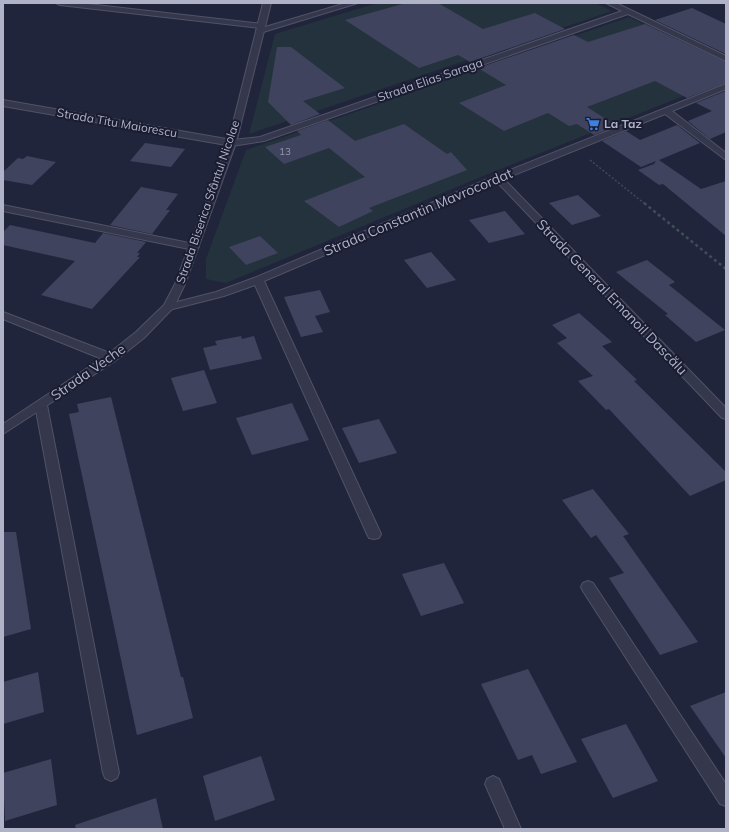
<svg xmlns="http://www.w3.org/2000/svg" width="729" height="832" viewBox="0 0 729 832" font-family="Mulish,sans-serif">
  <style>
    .green { fill: #23323d }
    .building { fill: #40435e }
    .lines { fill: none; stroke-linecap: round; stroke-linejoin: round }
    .service-casing { stroke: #505267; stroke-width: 2 }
    .minor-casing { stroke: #505267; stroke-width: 2 }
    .tertiary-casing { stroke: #505267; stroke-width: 2 }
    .path-far1 { stroke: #3e4e57; stroke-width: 1.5; stroke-dasharray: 2 2; stroke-linecap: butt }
    .path { stroke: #3e4e57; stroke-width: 2.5; stroke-dasharray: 3 3; stroke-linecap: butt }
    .service { fill: #35384c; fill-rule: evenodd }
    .minor { fill: #35384c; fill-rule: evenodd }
    .tertiary { fill: #35384c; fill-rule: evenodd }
    .labels { text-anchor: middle; stroke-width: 4; stroke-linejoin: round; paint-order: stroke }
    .far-number-label { font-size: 10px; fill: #9496ae }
    .far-street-label { font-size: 12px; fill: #b0b2c8; stroke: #1a1d31 }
    .far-poi-label { font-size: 12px; font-weight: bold; fill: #b0b2c8; stroke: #1a1d31; text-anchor: start }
    .street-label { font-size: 14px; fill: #b0b2c8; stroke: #1a1d31 }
  </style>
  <rect width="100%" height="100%" fill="#21253c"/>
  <!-- green -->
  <path class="green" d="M377 3H595L612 11 249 134 275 34Z
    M629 17 683 44 726 79 488 174 226 283 206 279V259L246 150Z"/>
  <!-- building -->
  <path class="building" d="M406 3H438L483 29 535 13 565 29 470 62 458 55 419 68 345 20Z
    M692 8 726 24V54L655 20Z
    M645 24 726 62V83L687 98 655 81 587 107 617 126 594 135 577 124 569 126 548 113 504 131 459 103 506 85 478 68 574 35 588 42Z
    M277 47H291L345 88 303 101 320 114 291 125 268 102Z
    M726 91V132L710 139 688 121 712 111 696 103Z
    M328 120 355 141 404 124 447 154 451 152 467 170 369 208 373 211 339 227 304 201 365 177 329 148 284 164 265 147 301 135 297 131Z
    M677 125 700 143 659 160 701 189 726 181V236L663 184 659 185 638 170 654 164 656 161 641 167 602 141 626 131 640 140Z
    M145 143 185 149 171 167 130 161Z
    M27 156 56 162 32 185 3 180V172L18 158 23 159Z
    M141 187 178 194 166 210H170L152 234 110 225Z
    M578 195 601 216 572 225 549 203Z
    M505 211 525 234 489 243 469 220Z
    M10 225 95 243 103 233 146 242 137 253H140L137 257H140L92 309 41 295 75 261 3 245V232Z
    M260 236 278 253 246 265 229 247Z
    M431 252 456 280 427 288 404 260Z
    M647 260 675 282 669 285 725 330 696 342 665 315 668 314 616 272Z
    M320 290 330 312 315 316 323 332 301 337 284 297Z
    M579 313 612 342 602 346 637 380 634 381 726 472V480L690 496 609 409 606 410 578 381 593 376 557 343 567 338 552 325Z
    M241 336 242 339 254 336 262 359 210 370 203 348 217 345 215 341Z
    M204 370 217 403 183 411 171 378Z
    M111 397 181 677H183L193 718 137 735 69 414 79 412 77 404Z
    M292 403 309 440 252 455 236 418Z
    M379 419 397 453 359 463 342 428Z
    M593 489 629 534 623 536 698 642 660 655 609 578 624 573 596 535 591 538 562 500Z
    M3 532H16L31 629 3 637Z
    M444 563 464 603 421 616 402 574Z
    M528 669 577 762 541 774 532 755 518 760 481 684Z
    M38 672 44 712 3 724V682Z
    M726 692V758L690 706Z
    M626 724 658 781 613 798 581 739Z
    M261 756 275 800 215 821 203 776Z
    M51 759 57 805 5 821 3 773Z
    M156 798 163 829H76L75 825Z"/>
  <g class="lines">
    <!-- service casing -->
    <g class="service-casing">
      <path id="service" d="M3 100 232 140 236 143 232 146 3 106Z"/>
    </g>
    <!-- minor casing -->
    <g class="minor-casing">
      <path id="minor" d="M56 3H79L262 24H265V27L346 3H358L260 33 256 31 261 28 60 5Z
        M606 3H616L726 56V61L628 14 264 141 232 146 228 143 232 140 260 137 622 11Z
        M726 84V89L672 111 726 153V160L665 114 504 179 726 408V419L722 418 497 182 264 281 381 534 379 538 374 539 369 538 367 534 255 285 224 296 169 310 164 307 165 305 216 292 254 278 495 176Z
        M3 205 194 244 199 247 194 250 3 211Z
        M3 312 115 355 117 358 115 361H107L3 319Z
        M41 401 45 402 47 405 119 773 117 778 111 781 105 778 103 773 35 405 37 402Z
        M588 581 593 583 726 784V806L720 804 583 591 581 587 583 583Z
        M493 776 499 779 521 829H505L485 784 487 779Z"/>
    </g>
    <!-- tertiary casing -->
    <g class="tertiary-casing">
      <path id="tertiary" d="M263 3H271L236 143 185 284 174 307 144 338 115 361 3 434V424L107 355 136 332 164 305 175 284 228 143Z"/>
    </g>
    <!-- path-far1 -->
    <path class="path-far1" d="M590 160 645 204"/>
    <!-- path -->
    <path class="path" d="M644 203 726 269"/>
    <!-- service -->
    <use href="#service" class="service"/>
    <!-- minor -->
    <use href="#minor" class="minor"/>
    <!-- tertiary -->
    <use href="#tertiary" class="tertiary"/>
  </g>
  <!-- icons -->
  <defs>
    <g id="supermarket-bare" transform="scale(1.08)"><path d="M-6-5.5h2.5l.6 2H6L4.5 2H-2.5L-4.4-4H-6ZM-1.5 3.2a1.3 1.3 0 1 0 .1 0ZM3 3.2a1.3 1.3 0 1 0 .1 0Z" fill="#3f7fe0" stroke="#1a1d31" stroke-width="2.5" paint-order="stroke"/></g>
  </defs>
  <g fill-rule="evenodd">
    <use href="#supermarket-bare" x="593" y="124"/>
  </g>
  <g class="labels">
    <!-- far-number labels -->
    <g class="far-number-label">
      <text x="285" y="155">13</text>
    </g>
    <!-- far-street labels -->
    <g class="far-street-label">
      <text transform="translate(430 80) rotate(-19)" y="4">Strada Elias Saraga</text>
      <text transform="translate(117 123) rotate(10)" y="4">Strada Titu Maiorescu</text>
      <text transform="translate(208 202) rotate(-71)" y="4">Strada Biserica Sfântul Nicolae</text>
    </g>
    <!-- far-poi labels -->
    <g class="far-poi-label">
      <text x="604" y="128">La Taz</text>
    </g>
    <!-- street labels -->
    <g class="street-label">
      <text transform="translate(418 212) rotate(-23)" y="5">Strada Constantin Mavrocordat</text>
      <text transform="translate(612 297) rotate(46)" y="5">Strada General Emanoil Dascălu</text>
      <text transform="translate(88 372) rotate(-35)" y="5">Strada Veche</text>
    </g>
  </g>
  <!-- border -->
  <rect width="729" height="832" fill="none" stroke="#b0b2c8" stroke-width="8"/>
</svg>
